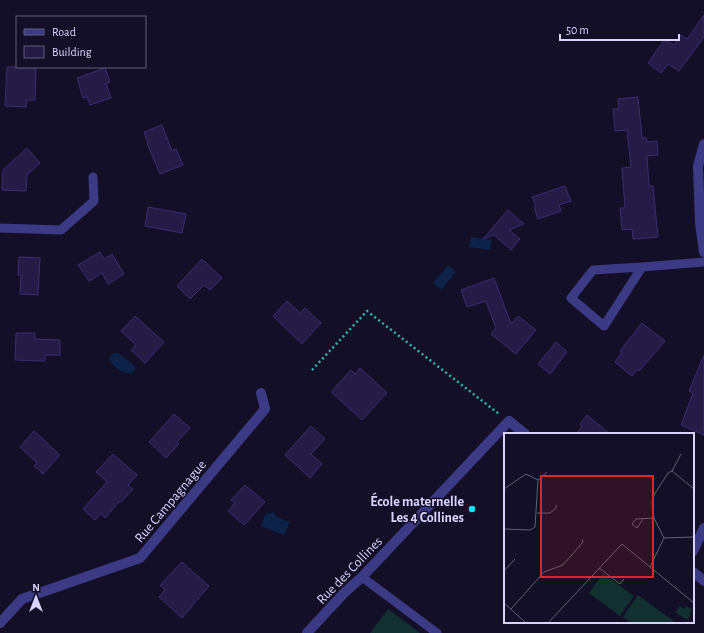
<svg xmlns="http://www.w3.org/2000/svg" width="704" height="633" viewBox="0 0 704 633" font-family="'Alegreya Sans',sans-serif">
  <style>
    .green { fill: #12302f }
    .water { fill: #0c2248 }
    .building { fill: #241b47; stroke: #3b2d73 }
    .lines { fill: none; stroke-linecap: round; stroke-linejoin: round }
    .path { stroke: #2fb8b0; stroke-width: 2.5; stroke-dasharray: 2 3; stroke-linecap: butt }
    .service { stroke: #3d3a85; stroke-width: 9 }
    .minor { stroke: #3d3a85; stroke-width: 10 }
    .poi-dot { fill: #00e5ff; stroke: #130f26; stroke-width: 1.5 }
    .labels { text-anchor: middle; stroke-width: 3; stroke-linejoin: round; paint-order: stroke }
    .street-label { font-size: 14px; fill: #d9d4ff; stroke: #130f26 }
    .poi-label { font-size: 14px; font-weight: bold; fill: #d9d4ff; stroke: #130f26; text-anchor: end }
    .inset-road { fill: none; stroke: #625e7d; stroke-width: 1 }
    .view { fill: #d62828; fill-opacity: 0.15; stroke: #d62828; stroke-width: 2 }
    .inset-edge { fill: none; stroke: #d9d4ff; stroke-width: 2 }
  </style>
  <rect width="100%" height="100%" fill="#130f26"/>
  <!-- green -->
  <path class="green" d="M388 609 420 633H370Z"/>
  <!-- water -->
  <path class="water" d="M471 237 492 240 490 250 469 247Z
    M448 265 456 272 441 290 433 283Z
    M115 353H118L135 366V371C125 378 115 367 109 360L111 355Z
    M273 512 276 515V517L290 522 284 535 261 526 266 513 269 514Z"/>
  <!-- building -->
  <path class="building" d="M704 15V37L679 71 668 64 661 73 648 63 665 39 674 45 681 35 687 39Z
    M7 67H36L35 100H27L26 107 5 106Z
    M105 68 110 82 106 83 111 98 90 105 87 97 83 98 77 78Z
    M638 97 642 138H646L647 142 657 141 658 155 647 156 649 186H653L658 237 633 239 632 229 622 230 620 208H625L622 168 631 167 627 130 615 131 613 109H619L618 99Z
    M162 125 172 151 176 149 183 165 160 174 147 143H148L144 132Z
    M27 148 40 163 27 175 26 191 2 190 3 170Z
    M565 186 571 201 559 205 561 211 538 219 534 207 536 206 532 197Z
    M148 207 186 214 182 233 145 226Z
    M508 210 524 224 509 230 520 239 511 250 494 235 483 239Z
    M100 252 104 259 112 254 124 274 108 284 102 273 89 281 78 265Z
    M19 257 40 258 38 295 20 294 21 275H18Z
    M202 259 222 278 210 290 204 285 190 299 177 286Z
    M494 278 511 324 518 316 536 330 516 354 491 334 496 328 486 301 467 307 461 290Z
    M287 301 300 313 305 308 321 323 302 344 273 316Z
    M135 316 164 342 145 363 131 350 136 345 121 331Z
    M642 323 665 341 639 371 638 369 632 376 615 362 622 352 620 351Z
    M16 333H35V339L60 340V355H45V361L15 360Z
    M556 342 567 352 550 374 538 364Z
    M704 355V435L681 425 693 393 689 391Z
    M360 368 387 393 362 420 331 392 351 370 355 374Z
    M174 414 190 428 177 442 179 444 166 458 149 442Z
    M587 415 610 434H576L582 427 580 424Z
    M311 426 325 439 311 454 322 464 310 478 285 455Z
    M34 431 60 455 43 474 34 466 37 463 20 447Z
    M113 454 137 475 128 485 133 489 121 502 120 501 105 518 101 513 95 520 83 509 107 482 96 472Z
    M245 485 265 502 244 525 228 511 235 503 231 500Z
    M182 562 209 586 182 618 159 597 165 590 160 585Z"/>
  <g class="lines">
    <!-- path -->
    <path class="path" d="M312 370 367 311 499 414"/>
    <!-- service -->
    <path class="service" d="M0 228 61 230 94 201 93 177
      M642 267 604 326 571 298 593 270 642 267 704 262
      M362 577 437 633"/>
    <!-- minor -->
    <path class="minor" d="M704 144 698 166 700 223 704 252
      M693 551 704 528
      M693 572 704 581
      M0 623 22 599 140 558 265 409 261 393
      M307 633 344 593 362 577 509 421 525 434"/>
  </g>
  <!-- markers -->
  <circle class="poi-dot" cx="472" cy="509" r="4"/>
  <g class="labels">
    <!-- street labels -->
    <g class="street-label">
      <text transform="translate(170 501) rotate(-50)" y="5">Rue Campagnague</text>
      <text transform="translate(349 570) rotate(-46)" y="5">Rue des Collines</text>
    </g>
    <!-- poi labels -->
    <g class="poi-label">
      <text x="464" y="506">École maternelle<tspan x="464" dy="16">Les 4 Collines</tspan></text>
    </g>
  </g>
  <!-- overview -->
  <g transform="translate(504 433)">
    <rect width="190" height="190" fill="#130f26"/>
    <path d="M99 141 130 163 116 183 85 160ZM134 162 171 189 170 190H127L119 184ZM176 173 180 176 182 173 188 177 186 180 183 178 187 181 183 187 171 179Z" fill="#12302f"/>
    <path class="inset-road" d="M168 38 177 21M34 47 43 39M0 56 22 41 34 47 31 94 26 97 0 96M190 56 168 38 164 40 150 62 148 70 150 85 160 105 190 104M33 80H46L52 75V72M139 86 133 95 128 91 132 86 150 85M146 134 160 105M95 135 116 151 120 146M0 138 11 126M0 170 22 190M7 176 40 139 59 132 79 109 78 106M44 190 118 111 190 170"/>
    <path class="view" d="M37 43H149V144H37Z"/>
    <rect width="190" height="190" class="inset-edge"/>
  </g>
  <!-- legend -->
  <rect x="16" y="16" width="130" height="52" fill="#130f26" stroke="#625e7d"/>
  <rect x="24" y="29" width="20" height="6" fill="#3d3a85" stroke="#625e7d"/>
  <text x="52" y="36" font-size="12" fill="#d9d4ff">Road</text>
  <rect x="24" y="46" width="20" height="12" fill="#241b47" stroke="#625e7d"/>
  <text x="52" y="56" font-size="12" fill="#d9d4ff">Building</text>
  <!-- north arrow -->
  <g transform="translate(36 597)" stroke="#130f26" stroke-width="3" paint-order="stroke">
  <path d="M0-3L7 15L0 10L-7 15Z" fill="#d9d4ff"/>
  <text y="-6" font-size="11" font-weight="bold" text-anchor="middle" fill="#d9d4ff">N</text>
  </g>
  <!-- scale -->
  <path d="M560 34v6h119v-6" fill="none" stroke="#d9d4ff" stroke-width="2"/>
  <text x="566" y="34" font-size="12" fill="#d9d4ff" stroke="#130f26" stroke-width="3" paint-order="stroke">50 m</text>
</svg>
